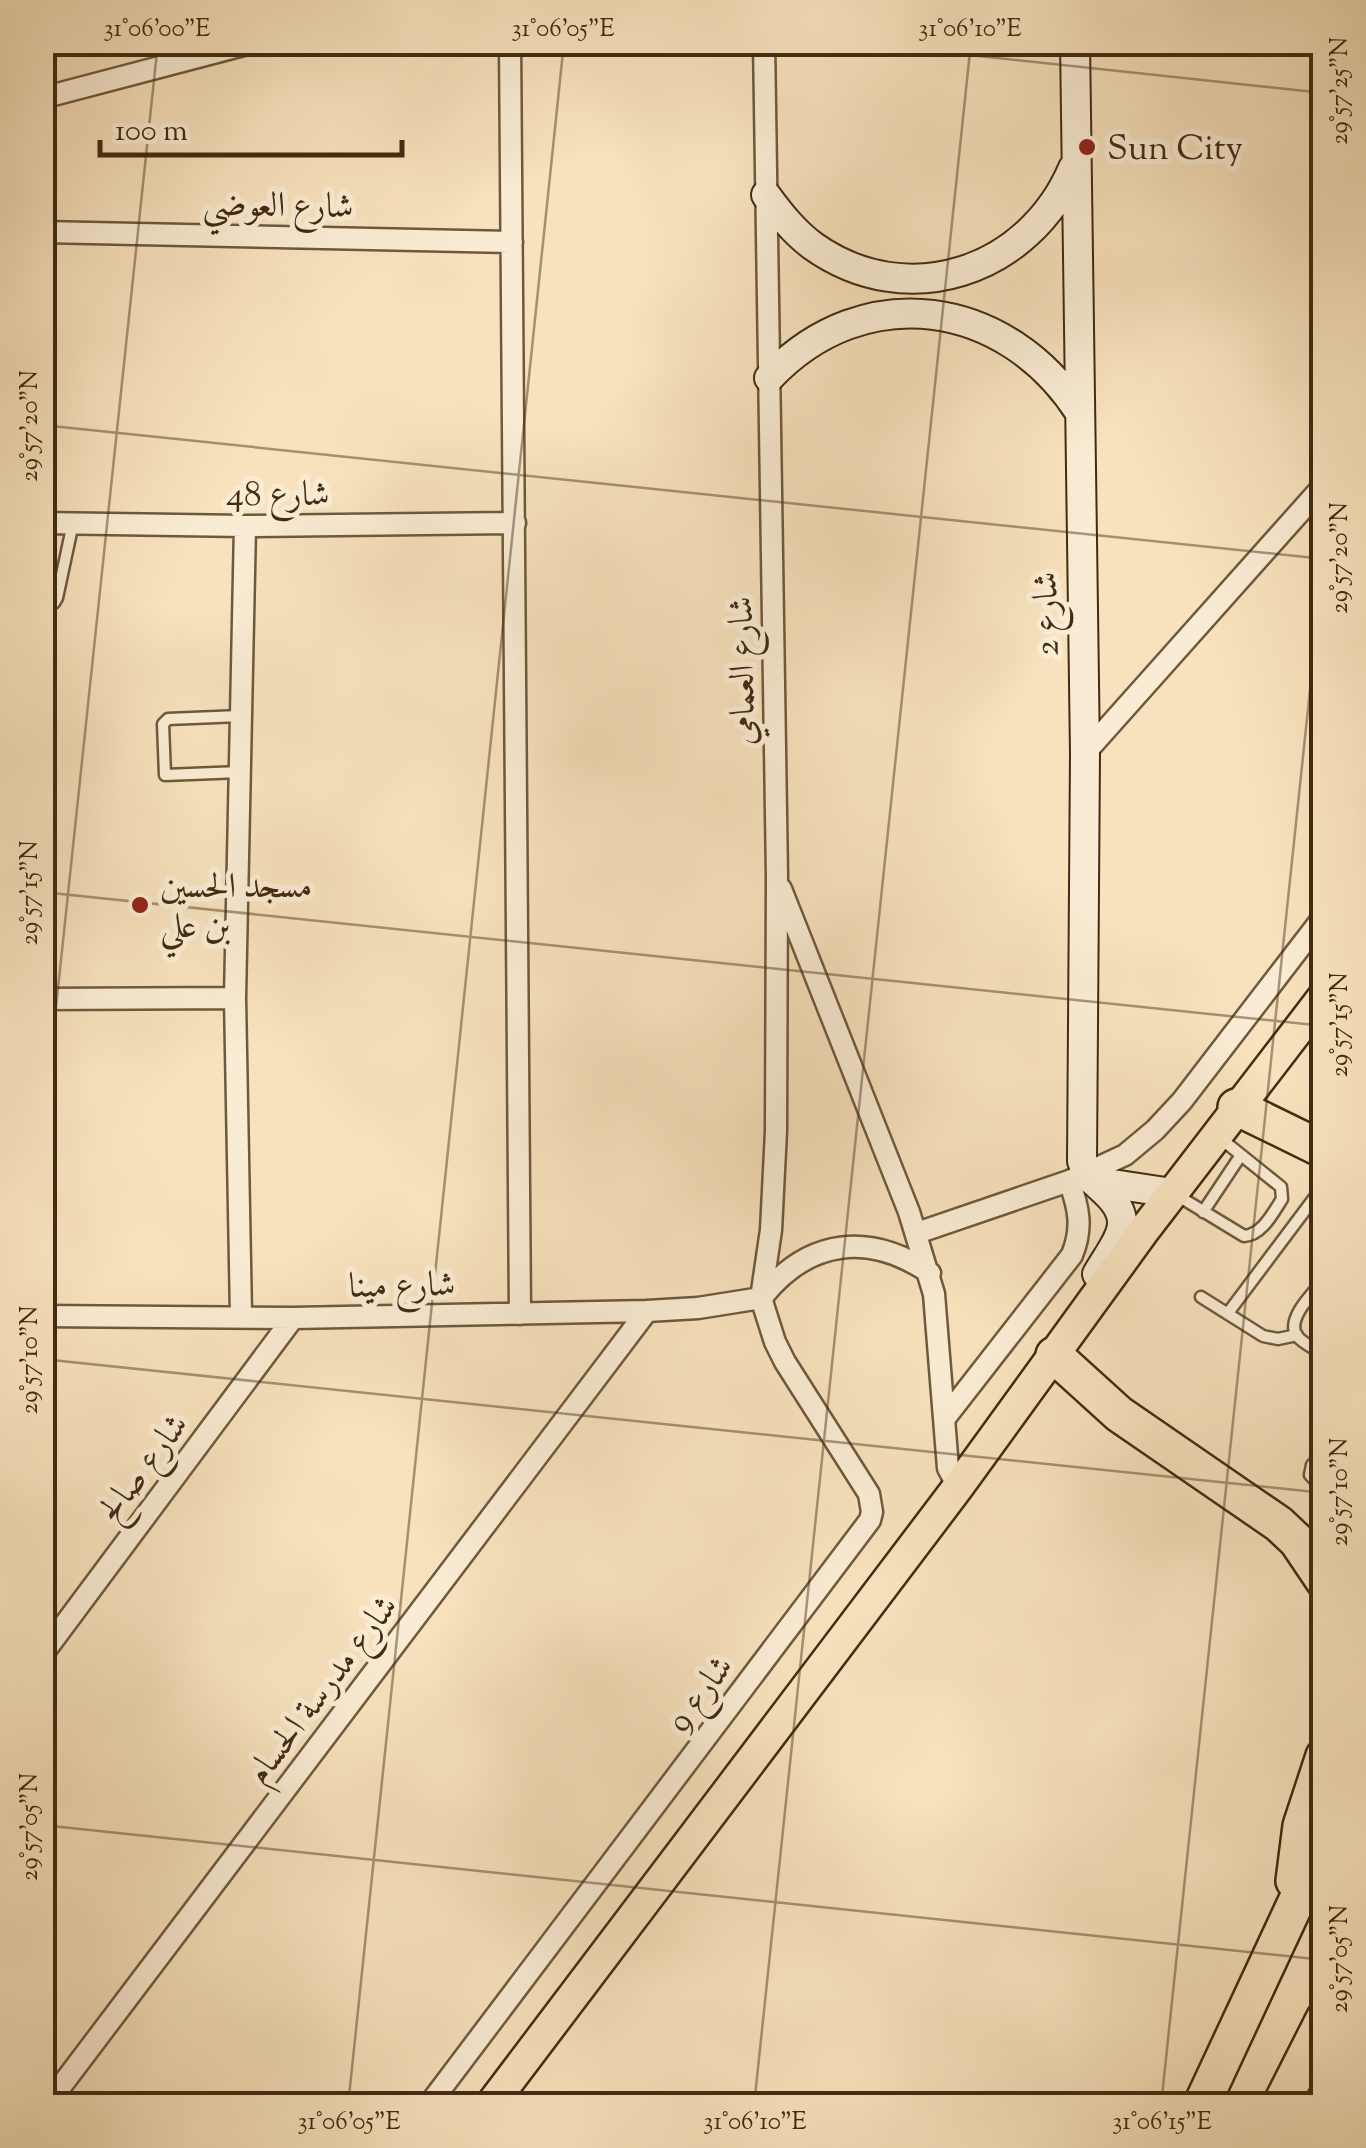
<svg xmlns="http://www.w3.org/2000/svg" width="1366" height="2148" viewBox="0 0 1366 2148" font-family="'Sorts Mill Goudy',Amiri,serif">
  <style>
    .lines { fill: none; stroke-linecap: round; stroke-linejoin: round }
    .lane-casing { stroke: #6f593c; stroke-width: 15 }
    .street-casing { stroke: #6f593c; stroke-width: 25 }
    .secondary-casing { stroke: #422b11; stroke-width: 32 }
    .primary-casing { stroke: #422b11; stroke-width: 35 }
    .highway-casing { stroke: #422b11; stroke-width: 40 }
    .lane { stroke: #faecd4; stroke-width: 10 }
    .street { stroke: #faecd4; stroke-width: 20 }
    .secondary { stroke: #faecd4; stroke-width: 28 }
    .primary { stroke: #f7e2bd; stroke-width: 30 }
    .highway { stroke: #f7e2bd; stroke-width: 35 }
    .ticks { fill: none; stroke: #422b11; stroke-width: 2.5; stroke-opacity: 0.45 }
    .poi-dot { fill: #8f2418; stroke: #faecd4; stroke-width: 4 }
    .labels { text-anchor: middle; stroke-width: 10; stroke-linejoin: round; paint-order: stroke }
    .poi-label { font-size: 35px; fill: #422b11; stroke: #faecd4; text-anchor: start }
    .street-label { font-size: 35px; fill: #422b11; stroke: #faecd4 }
    .neatline { fill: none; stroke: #422b11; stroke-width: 4 }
    .ticks-label { font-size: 25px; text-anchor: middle; fill: #422b11 }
  </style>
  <rect width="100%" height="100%" fill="#f7e2bd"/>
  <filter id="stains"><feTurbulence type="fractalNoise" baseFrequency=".002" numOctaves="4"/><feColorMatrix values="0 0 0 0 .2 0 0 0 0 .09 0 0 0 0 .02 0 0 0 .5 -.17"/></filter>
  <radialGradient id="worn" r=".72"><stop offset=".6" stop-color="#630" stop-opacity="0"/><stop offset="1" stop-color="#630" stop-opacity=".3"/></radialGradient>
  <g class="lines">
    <!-- lane casing -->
    <g class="lane-casing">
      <path id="lane" d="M42 605 54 603 57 598 73 523
        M240 772 165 775 163 724 168 719 240 716
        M1175 1194 1244 1236C1262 1235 1273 1213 1282 1199L1281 1187 1220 1138
        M1203 1212 1241 1155
        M1324 1280C1314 1292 1285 1319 1297 1336 1302 1343 1316 1349 1324 1355
        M1201 1297 1263 1336 1278 1339 1297 1335
        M1228 1313 1324 1185
        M1324 1452 1312 1465 1310 1475 1324 1490"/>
    </g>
    <!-- street casing -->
    <g class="street-casing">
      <path id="street" d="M510 42 520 1314
        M42 98 255 42
        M42 232 512 242
        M42 523 245 526 515 523
        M1085 753 1324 485
        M781 889 909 1212 934 1294 948 1468 958 1487
        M42 999 235 998
        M917 1233 1069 1181 1125 1155 1155 1130 1182 1101 1324 916
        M763 1296C809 1239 869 1232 930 1273
        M42 1316 293 1318 647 1311 698 1308 761 1298
        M241 1316 235 998 245 526
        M945 1418 1072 1255C1083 1228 1079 1208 1069 1181
        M42 1655 293 1318
        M46 2106 647 1311
        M428 2106 870 1520 872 1512 869 1494 785 1362 775 1342 761 1298 771 1230 776 1131 777 877 764 42"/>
    </g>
    <!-- secondary casing -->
    <g class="secondary-casing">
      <path id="secondary" d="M1075 42 1085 753 1082 1161C1086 1174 1091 1179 1101 1188 1139 1221 1118 1238 1097 1274
        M766 195C780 214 794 232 813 246 907 313 1029 272 1073 168
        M769 378C864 277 1007 299 1080 413
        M1093 1181 1172 1193"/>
    </g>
    <!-- primary casing -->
    <g class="primary-casing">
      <path id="primary" d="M490 2106 958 1487 1145 1229 1324 996"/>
    </g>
    <!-- highway casing -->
    <g class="highway-casing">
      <path id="highway" d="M1236 1107 1324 1150
        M1054 1355 1119 1414 1279 1524 1297 1541 1324 1581
        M1294 1881 1301 1826 1324 1756
        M1201 2106 1324 1842
        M1280 2106 1324 2019"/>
    </g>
    <!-- lane -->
    <use href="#lane" class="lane"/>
    <!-- street -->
    <use href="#street" class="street"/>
    <!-- secondary -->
    <use href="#secondary" class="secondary"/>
    <!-- primary -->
    <use href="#primary" class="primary"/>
    <!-- highway -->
    <use href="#highway" class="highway"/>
  </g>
  <!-- ticks -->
  <path class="ticks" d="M847 42 1324 93M42 425 1324 559M42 892 1324 1026M42 1140 158 42M42 1359 1324 1493M42 1825 1324 1960M348 2106 564 42M754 2106 971 42M1161 2106 1324 557"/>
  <!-- markers -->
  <g class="poi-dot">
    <circle cx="1087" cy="147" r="10"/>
    <circle cx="140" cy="905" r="10"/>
  </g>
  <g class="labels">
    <!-- poi labels -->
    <g class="poi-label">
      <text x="1107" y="159">Sun City</text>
      <text x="160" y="897">مسجد الحسين<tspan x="160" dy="40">بن علي</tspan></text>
    </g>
    <!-- street labels -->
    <g class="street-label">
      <text transform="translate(278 204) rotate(1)" y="12">شارع العوضي</text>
      <text x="278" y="505">شارع 48</text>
      <text transform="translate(1045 614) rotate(-91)" y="12">شارع 2</text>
      <text transform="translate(741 671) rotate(-91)" y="12">شارع العمامي</text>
      <text transform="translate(402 1284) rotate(-1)" y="12">شارع مينا</text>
      <text transform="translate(142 1467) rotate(-53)" y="12">شارع صالح</text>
      <text transform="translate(321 1689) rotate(-53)" y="12">شارع مدرسة الحسام</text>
      <text transform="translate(699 1693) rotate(-53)" y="12">شارع 9</text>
    </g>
  </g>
  <!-- margin -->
  <rect width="1366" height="2148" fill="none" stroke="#f7e2bd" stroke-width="110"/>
  <!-- scale -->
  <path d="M100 140v15h302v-15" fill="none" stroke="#422b11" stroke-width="5"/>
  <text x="115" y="140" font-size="30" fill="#422b11" stroke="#faecd4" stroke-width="8" paint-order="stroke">100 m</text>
  <rect x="55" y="55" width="1256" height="2038" class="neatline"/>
  <g class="ticks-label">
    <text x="157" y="36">31°06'00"E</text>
    <text x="563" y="36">31°06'05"E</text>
    <text x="970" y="36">31°06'10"E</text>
    <text transform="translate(1338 91) rotate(-90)" y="9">29°57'25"N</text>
    <text transform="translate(28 426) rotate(-90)" y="9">29°57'20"N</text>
    <text transform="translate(1338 558) rotate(-90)" y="9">29°57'20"N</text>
    <text transform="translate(28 893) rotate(-90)" y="9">29°57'15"N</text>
    <text transform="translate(1338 1025) rotate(-90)" y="9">29°57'15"N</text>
    <text transform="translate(28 1360) rotate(-90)" y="9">29°57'10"N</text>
    <text transform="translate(1338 1492) rotate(-90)" y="9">29°57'10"N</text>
    <text transform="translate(28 1827) rotate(-90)" y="9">29°57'05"N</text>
    <text transform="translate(1338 1959) rotate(-90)" y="9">29°57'05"N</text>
    <text x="349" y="2129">31°06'05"E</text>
    <text x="755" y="2129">31°06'10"E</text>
    <text x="1162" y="2129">31°06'15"E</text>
  </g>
  <rect width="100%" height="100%" filter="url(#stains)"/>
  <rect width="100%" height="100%" fill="url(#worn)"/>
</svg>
